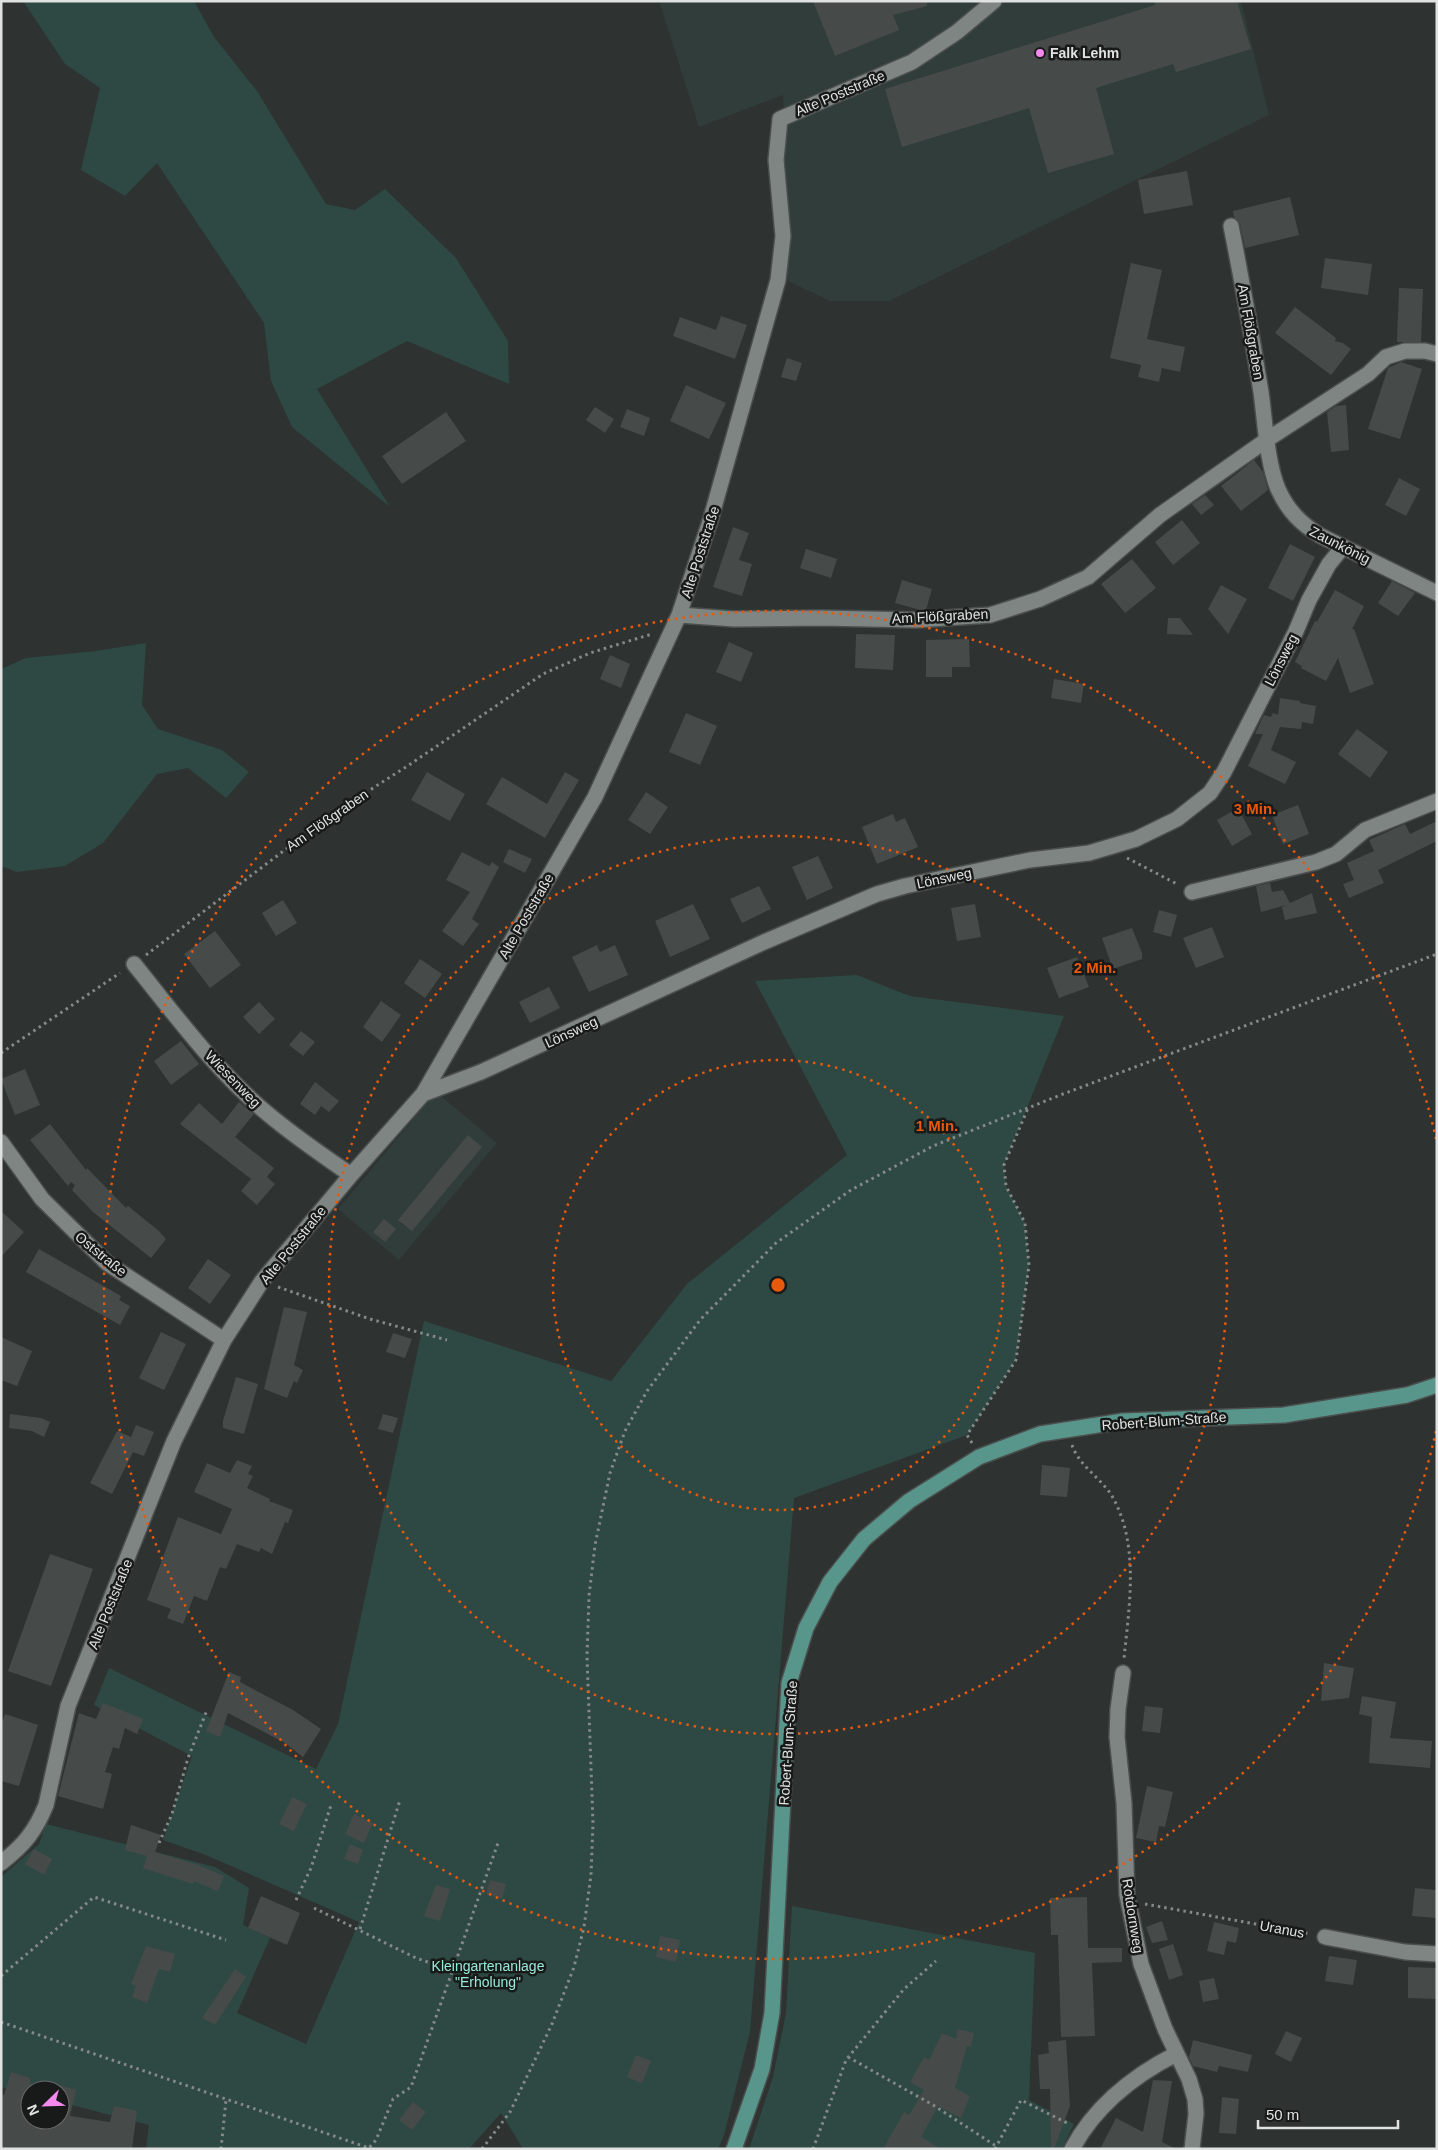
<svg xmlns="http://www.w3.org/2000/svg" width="1438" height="2150" viewBox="0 0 1438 2150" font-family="Arial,sans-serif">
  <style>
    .built { fill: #313d3a }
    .green { fill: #2e4943 }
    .building { fill: #464b4a }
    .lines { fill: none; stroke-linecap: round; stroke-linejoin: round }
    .minor-casing { stroke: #4a4e4d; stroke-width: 18 }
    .major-casing { stroke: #4a4e4d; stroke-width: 18 }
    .path { stroke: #858988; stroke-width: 3; stroke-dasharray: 2.5 4; stroke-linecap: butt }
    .minor { stroke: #7f8583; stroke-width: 15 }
    .major { stroke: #58968b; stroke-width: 15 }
    .ring { fill: none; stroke: #e8590c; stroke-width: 2.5; stroke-dasharray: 2.5 5 }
    .poi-dot { fill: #f689ed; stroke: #181a19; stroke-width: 2 }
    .labels { text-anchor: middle; stroke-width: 5; stroke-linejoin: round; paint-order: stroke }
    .poi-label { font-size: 14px; font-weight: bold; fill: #dfe2e1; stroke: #181a19; text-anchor: start }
    .street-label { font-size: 14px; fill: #dfe2e1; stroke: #181a19 }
    .park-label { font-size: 14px; fill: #97e9d8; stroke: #181a19 }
    .centre { fill: #e8590c; stroke: #181a19; stroke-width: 2.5 }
    .ring-label { font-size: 15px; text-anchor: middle; font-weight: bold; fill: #e8590c; stroke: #181a19; stroke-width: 5; stroke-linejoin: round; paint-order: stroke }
  </style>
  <rect width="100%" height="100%" fill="#2e3231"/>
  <!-- built -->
  <path class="built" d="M659 1H1241L1269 115 889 301H830L788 281 783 95 699 127Z
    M436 1092 497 1143 399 1260 338 1209Z"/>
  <!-- green -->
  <path class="green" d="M23 1H194L214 37 257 91 326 204 355 210 385 189 456 258 508 341 509 384 407 341 317 389 390 507 292 427 271 381 264 323 157 163 125 196 81 170 100 88 65 64Z
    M146 643 142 705 158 729 222 750 249 772 226 798 188 768 157 774 103 843 65 866 17 872 1 866V669L26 658 96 651Z
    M857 975 910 996 1064 1016 1004 1165 1006 1186 1025 1223 1029 1265 1016 1360 967 1435 794 1498 750 2032 724 2135 718 2149H523L501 2113 469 2149H146L149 2125 60 2102V2090H30V2094L1 2087V1877L39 1844 46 1824 215 1867 249 1888 243 1925 270 1938 237 2013 306 2044 359 1922 206 1855 163 1840 192 1756 94 1705 109 1668 316 1769 338 1724 424 1321 611 1381 687 1284 847 1155 755 981Z
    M792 1906 1035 1953 1029 2100 1074 2124 1062 2149H749L773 2077 786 2013Z"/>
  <!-- building -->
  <path class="building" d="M813 1H927V6L893 15 899 30 835 56Z
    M1154 1H1237L1251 49 1176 72 1173 64 1096 88 1114 154 1048 173 1029 108 902 147 885 89 1155 5Z
    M1187 171 1193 205 1144 214 1138 180Z
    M1290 197 1299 235 1245 248 1240 224 1234 217 1233 211Z
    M1325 258 1372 264 1368 295 1321 288Z
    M1131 263 1162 270 1147 339 1185 347 1180 372 1162 368 1159 382 1138 377 1141 365 1110 358Z
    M1399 288 1423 289 1421 342H1397Z
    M1295 307 1336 338 1335 341 1343 343 1351 349 1331 375 1275 333Z
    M721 316 747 325 735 359 673 336 680 317 716 330Z
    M787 358 802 363 796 381 781 377Z
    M1401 362 1422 369 1400 439 1368 429 1388 368Z
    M686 385 726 403 709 439 670 421Z
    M1346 405 1349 450 1331 452 1327 412 1336 406Z
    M595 407 614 419 605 433 586 420Z
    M627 409 650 418 644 436 620 427Z
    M446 412 466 441 402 484 382 456Z
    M1254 460 1263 472 1268 490 1241 511 1221 486Z
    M1399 478 1420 489 1406 516 1385 505Z
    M1205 495 1214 505 1201 515 1192 504Z
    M1182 520 1200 543 1173 565 1155 542Z
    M733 527 749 533 739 560 752 564 742 596 713 587Z
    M1290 544 1315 557 1293 601 1268 588Z
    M806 549 837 559 831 578 800 568Z
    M1132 559 1156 588 1125 613 1101 584Z
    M902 580 932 589 926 610H920L895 603Z
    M1392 581 1415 593 1398 616 1378 603Z
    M1221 585 1247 599 1228 634 1208 609Z
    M1335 590 1364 606 1352 629H1354L1374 684 1350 693 1338 658 1326 681 1301 668 1302 666 1295 662 1315 621 1317 622Z
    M1168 618H1180L1193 635 1167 634Z
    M856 634 895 635 893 670 855 668Z
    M969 639 970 667H952V677H926V640Z
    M729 642 753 653 741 682 716 672Z
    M610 655 630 664 621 688 600 679Z
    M1054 679 1084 684 1081 703 1051 698Z
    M1280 698 1300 701V703L1316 706 1313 724 1302 722 1301 729 1280 727 1271 750 1296 762 1285 784 1248 766 1263 734H1255L1264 715 1271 717 1273 713 1278 715Z
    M686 713 717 726 700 765 669 752Z
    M1357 729 1388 752 1370 778 1338 754Z
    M427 772 465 794 450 821 411 800Z
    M565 772 579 780 545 838 486 804 502 777 547 804Z
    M646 792 668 807 650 834 628 820Z
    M1298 805 1309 834 1283 844 1272 815Z
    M1238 808 1252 834 1232 846 1217 820Z
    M893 814 896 822 905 818 918 847 877 864 862 827Z
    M1437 821V841L1378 870 1384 883 1349 898 1343 884 1354 880 1347 863 1374 851 1369 840 1405 824 1410 834Z
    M509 849 532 859 525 873 503 862Z
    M462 852 489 866 492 862 499 867 472 919 479 924 463 946 442 931 470 892 446 880Z
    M818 856 833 888 807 900 792 867Z
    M1270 883 1272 892 1283 890 1290 903 1312 893 1317 913 1285 920 1282 907 1286 905 1261 912 1256 886Z
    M759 886 771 909 742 923 730 899Z
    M283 900 297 923 276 936 262 913Z
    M693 904 710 939 670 957 655 921Z
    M975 904 981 937 957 941 951 908Z
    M1159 910 1177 915 1171 937 1153 932Z
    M1212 927 1224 957 1196 968 1183 938Z
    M1132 928 1142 953V959L1113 969 1102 938Z
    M215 931 241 965 210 988 184 954Z
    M597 945 600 952 615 945 628 975 589 992 572 957Z
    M1077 957 1089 987 1059 998 1047 968Z
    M420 959 442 974 425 998 404 983Z
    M549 987 560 1008 530 1023 519 1002Z
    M381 1001 401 1015 382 1042 363 1027Z
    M259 1002 275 1019 259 1034 243 1017Z
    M301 1031 315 1042 303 1056 289 1045Z
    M181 1041 199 1064 171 1085 154 1061Z
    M25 1069 40 1105 15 1115 1 1079Z
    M315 1082 339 1101 329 1112 321 1106 315 1115 300 1104Z
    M239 1102 254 1114 235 1137 274 1168 267 1177 275 1184 257 1205 241 1191 251 1179 180 1124 199 1103 222 1124Z
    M50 1124 86 1170 87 1168 126 1208 128 1206 159 1231 166 1239 151 1258 93 1212 72 1190 75 1185 71 1182 68 1186 30 1140Z
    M468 1135 482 1147 412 1231 398 1220Z
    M1 1211 24 1232 1 1257Z
    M384 1219 396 1229 385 1242 373 1232Z
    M39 1249 121 1296 119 1300 130 1306 120 1325 26 1272Z
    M208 1259 231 1275 210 1304 188 1288Z
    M284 1307 307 1312 294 1365 303 1370 297 1383 294 1381 287 1398 264 1389Z
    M161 1332 186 1344 164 1390 139 1378Z
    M393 1333 412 1339 405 1358 386 1352Z
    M1 1337 32 1351 17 1386 1 1380Z
    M236 1377 258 1384 244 1434 223 1428V1421Z
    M10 1414 41 1418 50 1422 44 1437 32 1431 9 1428Z
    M383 1414 398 1418 393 1433 378 1429Z
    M136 1425 154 1432 144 1456 133 1452 112 1494 90 1483 117 1431 131 1437Z
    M237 1460 252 1466 248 1474 253 1476 247 1488 270 1499 269 1501 293 1510 288 1523 285 1522 272 1554 261 1548 259 1552 237 1544 226 1569 220 1567 207 1601 194 1596 183 1624 167 1618 171 1609 147 1600 178 1517 221 1534 232 1509 194 1492 207 1463 230 1473Z
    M1042 1465 1070 1468 1067 1497 1040 1495Z
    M50 1554 93 1569 51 1686 8 1671Z
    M1324 1663 1354 1668 1349 1698 1321 1701Z
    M229 1672 241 1677 240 1682 293 1710 321 1729 303 1757 285 1743 228 1713 220 1737 206 1731Z
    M1362 1696 1396 1702 1390 1738 1432 1741 1430 1768 1369 1763 1372 1717 1359 1714Z
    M103 1703 143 1719 137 1734 125 1728 119 1749 113 1747 105 1772 112 1774 103 1809 58 1796 79 1713 96 1719Z
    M1145 1706 1163 1708 1160 1733 1142 1731Z
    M5 1714 38 1725 19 1786 1 1781V1725Z
    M1147 1786 1173 1792 1165 1827 1159 1826 1156 1842 1136 1838Z
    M292 1797 307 1804 294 1831 279 1824Z
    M354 1814 373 1823 364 1843 345 1834Z
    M131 1825 161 1835 155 1852 198 1865 224 1876 218 1891 194 1881 193 1884 143 1868 147 1856 125 1850Z
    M350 1844 363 1850 358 1864 344 1859Z
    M34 1849 52 1859 44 1875 25 1864Z
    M490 1880 506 1884 502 1899 486 1894Z
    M436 1885 450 1889 440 1921 424 1916Z
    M1415 1888 1437 1890V1918L1412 1916Z
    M261 1896 300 1913 287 1945 248 1928Z
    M1087 1897 1088 1948H1122V1962L1092 1963 1095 2036 1061 2037 1058 1935H1051L1050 1898Z
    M1162 1921 1168 1940 1152 1943 1146 1927Z
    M1214 1922 1239 1928 1236 1943 1227 1941 1224 1955 1207 1951Z
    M660 1936 680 1940 676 1962 656 1957Z
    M1173 1944 1183 1975 1169 1980 1159 1949Z
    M146 1946 175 1954 170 1972 159 1969 147 2003 132 1997 136 1986 131 1984Z
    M1329 1956 1357 1960 1353 1985 1325 1981Z
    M1408 1967 1437 1968V1999L1408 1998Z
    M235 1969 246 1977 215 2025 202 2018Z
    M1214 1978 1219 1999 1203 2002 1199 1981Z
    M957 2029 974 2033 971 2047 967 2046 955 2088 970 2096 961 2118 938 2106 921 2137 941 2149H883L904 2112 909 2115 924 2090 910 2082 924 2057 929 2060 942 2033 956 2039Z
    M1286 2031 1302 2038 1291 2062 1275 2054Z
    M1066 2040 1070 2106 1054 2149H1051L1050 2089H1040L1038 2055 1049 2053 1048 2042Z
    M1193 2040 1252 2055 1248 2072 1219 2066 1217 2072 1193 2066 1189 2057Z
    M636 2055 651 2061 642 2083 627 2077Z
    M11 2072 30 2078V2120H60V2085L76 2090 70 2116 110 2122 114 2106 137 2111 132 2149H1V2095H4Z
    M1153 2080 1172 2081 1162 2142 1176 2149H1100L1116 2118 1143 2132Z
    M1222 2097 1239 2099 1236 2134 1219 2133Z
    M413 2102 426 2112 412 2130 399 2120Z"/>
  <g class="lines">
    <!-- minor casing -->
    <g class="minor-casing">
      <path id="minor" d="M1231 226C1242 281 1252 336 1261 392 1265 421 1267 463 1278 489 1288 511 1301 524 1321 536L1437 593
        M679 615 734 619 821 618 916 620 990 615 1040 599 1088 577 1160 515 1268 439 1368 374 1386 357 1405 351H1425L1437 354
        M1192 892 1316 862 1336 854 1365 830 1437 801
        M134 964C176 1016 216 1071 268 1114 294 1136 322 1155 351 1175
        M423 1094 481 1072 764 942 877 894 905 886 1030 860 1089 853 1136 839 1177 819 1210 793 1224 772 1296 631 1309 600 1329 564 1343 547
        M1 1142 42 1199 107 1263 224 1340
        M1123 1673 1118 1709 1117 1737 1124 1803 1127 1895 1141 1964 1165 2029 1189 2079 1195 2099 1196 2114 1192 2149
        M1 1863C24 1845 35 1832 46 1805L68 1706 174 1441 224 1340 262 1281 351 1175 423 1094 595 797 679 615 711 518 778 280 783 236 776 160 780 119 912 62 957 32 994 1
        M1325 1937 1405 1952 1437 1954
        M1072 2149C1095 2106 1133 2076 1176 2054"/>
    </g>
    <!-- major casing -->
    <g class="major-casing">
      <path id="major" d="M734 2149 762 2069 772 2013 789 1683 806 1628 830 1582 864 1539 909 1501 979 1457 1040 1434 1123 1421 1284 1415 1407 1395 1437 1385"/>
    </g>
    <!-- path -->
    <path class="path" d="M1127 858 1179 885
      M146 955 331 815 409 765 543 674 590 653 652 634
      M1 1053 120 973
      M278 1287 370 1319 447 1340
      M972 1443 967 1435 1016 1360 1029 1265 1025 1223 1006 1186 1004 1165 1028 1108
      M1072 1445C1079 1466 1101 1478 1112 1496 1140 1545 1129 1606 1124 1659
      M159 1843 172 1814 188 1758 207 1710
      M296 1900 311 1868 331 1805
      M1145 1904 1311 1934
      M314 1908 416 1958 454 1971
      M360 1929 400 1800
      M1 1976 94 1897 226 1940
      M1 2022 369 2148 376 2140 393 2099 411 2087 498 1843
      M848 2057 933 2105 996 2146
      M221 2149 226 2100
      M482 2149 510 2112 552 2024 574 1967 584 1927 591 1875 593 1823 587 1656 589 1596 595 1545 610 1473 625 1431 647 1391 700 1320 776 1243 851 1190 933 1146 1063 1094 1437 954
      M813 2149 846 2060 904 1989 936 1961
      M995 2149 1021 2100 1069 2124"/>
    <!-- minor -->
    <use href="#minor" class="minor"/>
    <!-- major -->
    <use href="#major" class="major"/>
  </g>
  <!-- distance rings -->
  <g class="ring">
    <circle cx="778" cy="1285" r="225"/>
    <circle cx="778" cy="1285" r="449"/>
    <path d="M1436 1431A674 674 0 1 1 1436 1139"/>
  </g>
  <!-- markers -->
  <circle class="poi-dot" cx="1040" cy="53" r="5"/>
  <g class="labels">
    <!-- poi labels -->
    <g class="poi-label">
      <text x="1050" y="58">Falk Lehm</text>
    </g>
    <!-- street labels -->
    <g class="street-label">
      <text transform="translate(840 93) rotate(-23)" y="5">Alte Poststraße</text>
      <text transform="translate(1251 332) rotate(80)" y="5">Am Flößgraben</text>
      <text transform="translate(1340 545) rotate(27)" y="5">Zaunkönig</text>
      <text transform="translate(700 552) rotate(-72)" y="5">Alte Poststraße</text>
      <text transform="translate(940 616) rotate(-3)" y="5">Am Flößgraben</text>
      <text transform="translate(1281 660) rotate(-63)" y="5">Lönsweg</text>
      <text transform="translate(327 820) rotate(-35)" y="5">Am Flößgraben</text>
      <text transform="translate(944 878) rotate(-12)" y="5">Lönsweg</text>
      <text transform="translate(526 916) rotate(-60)" y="5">Alte Poststraße</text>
      <text transform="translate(571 1032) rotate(-25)" y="5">Lönsweg</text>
      <text transform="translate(233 1079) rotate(46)" y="5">Wiesenweg</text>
      <text transform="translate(293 1245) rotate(-51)" y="5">Alte Poststraße</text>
      <text transform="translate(101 1254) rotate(39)" y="5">Oststraße</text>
      <text transform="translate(1164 1421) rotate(-4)" y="5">Robert-Blum-Straße</text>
      <text transform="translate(110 1604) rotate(-68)" y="5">Alte Poststraße</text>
      <text transform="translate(788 1743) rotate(-86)" y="5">Robert-Blum-Straße</text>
      <text transform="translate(1133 1916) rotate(81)" y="5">Rotdornweg</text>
      <text transform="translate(1282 1929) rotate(10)" y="5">Uranus</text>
    </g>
    <!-- park labels -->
    <g class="park-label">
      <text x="488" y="1971">Kleingartenanlage<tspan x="488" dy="16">"Erholung"</tspan></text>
    </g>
  </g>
  <circle cx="778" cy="1285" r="8" class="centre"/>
  <g class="ring-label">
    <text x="1255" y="814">3 Min.</text>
    <text x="1095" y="973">2 Min.</text>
    <text x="937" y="1131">1 Min.</text>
  </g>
  <!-- border -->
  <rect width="1438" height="2150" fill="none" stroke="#dfe2e1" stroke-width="5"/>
  <!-- north arrow -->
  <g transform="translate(45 2105) rotate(247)"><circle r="24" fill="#181a19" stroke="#686a69"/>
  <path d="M0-4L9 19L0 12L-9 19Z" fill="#f689ed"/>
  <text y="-8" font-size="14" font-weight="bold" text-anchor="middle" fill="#dfe2e1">N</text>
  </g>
  <!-- scale -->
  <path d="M1258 2120v8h140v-8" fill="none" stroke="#dfe2e1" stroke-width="2.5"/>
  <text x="1266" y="2120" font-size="15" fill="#dfe2e1" stroke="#181a19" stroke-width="4" paint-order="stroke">50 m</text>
</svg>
